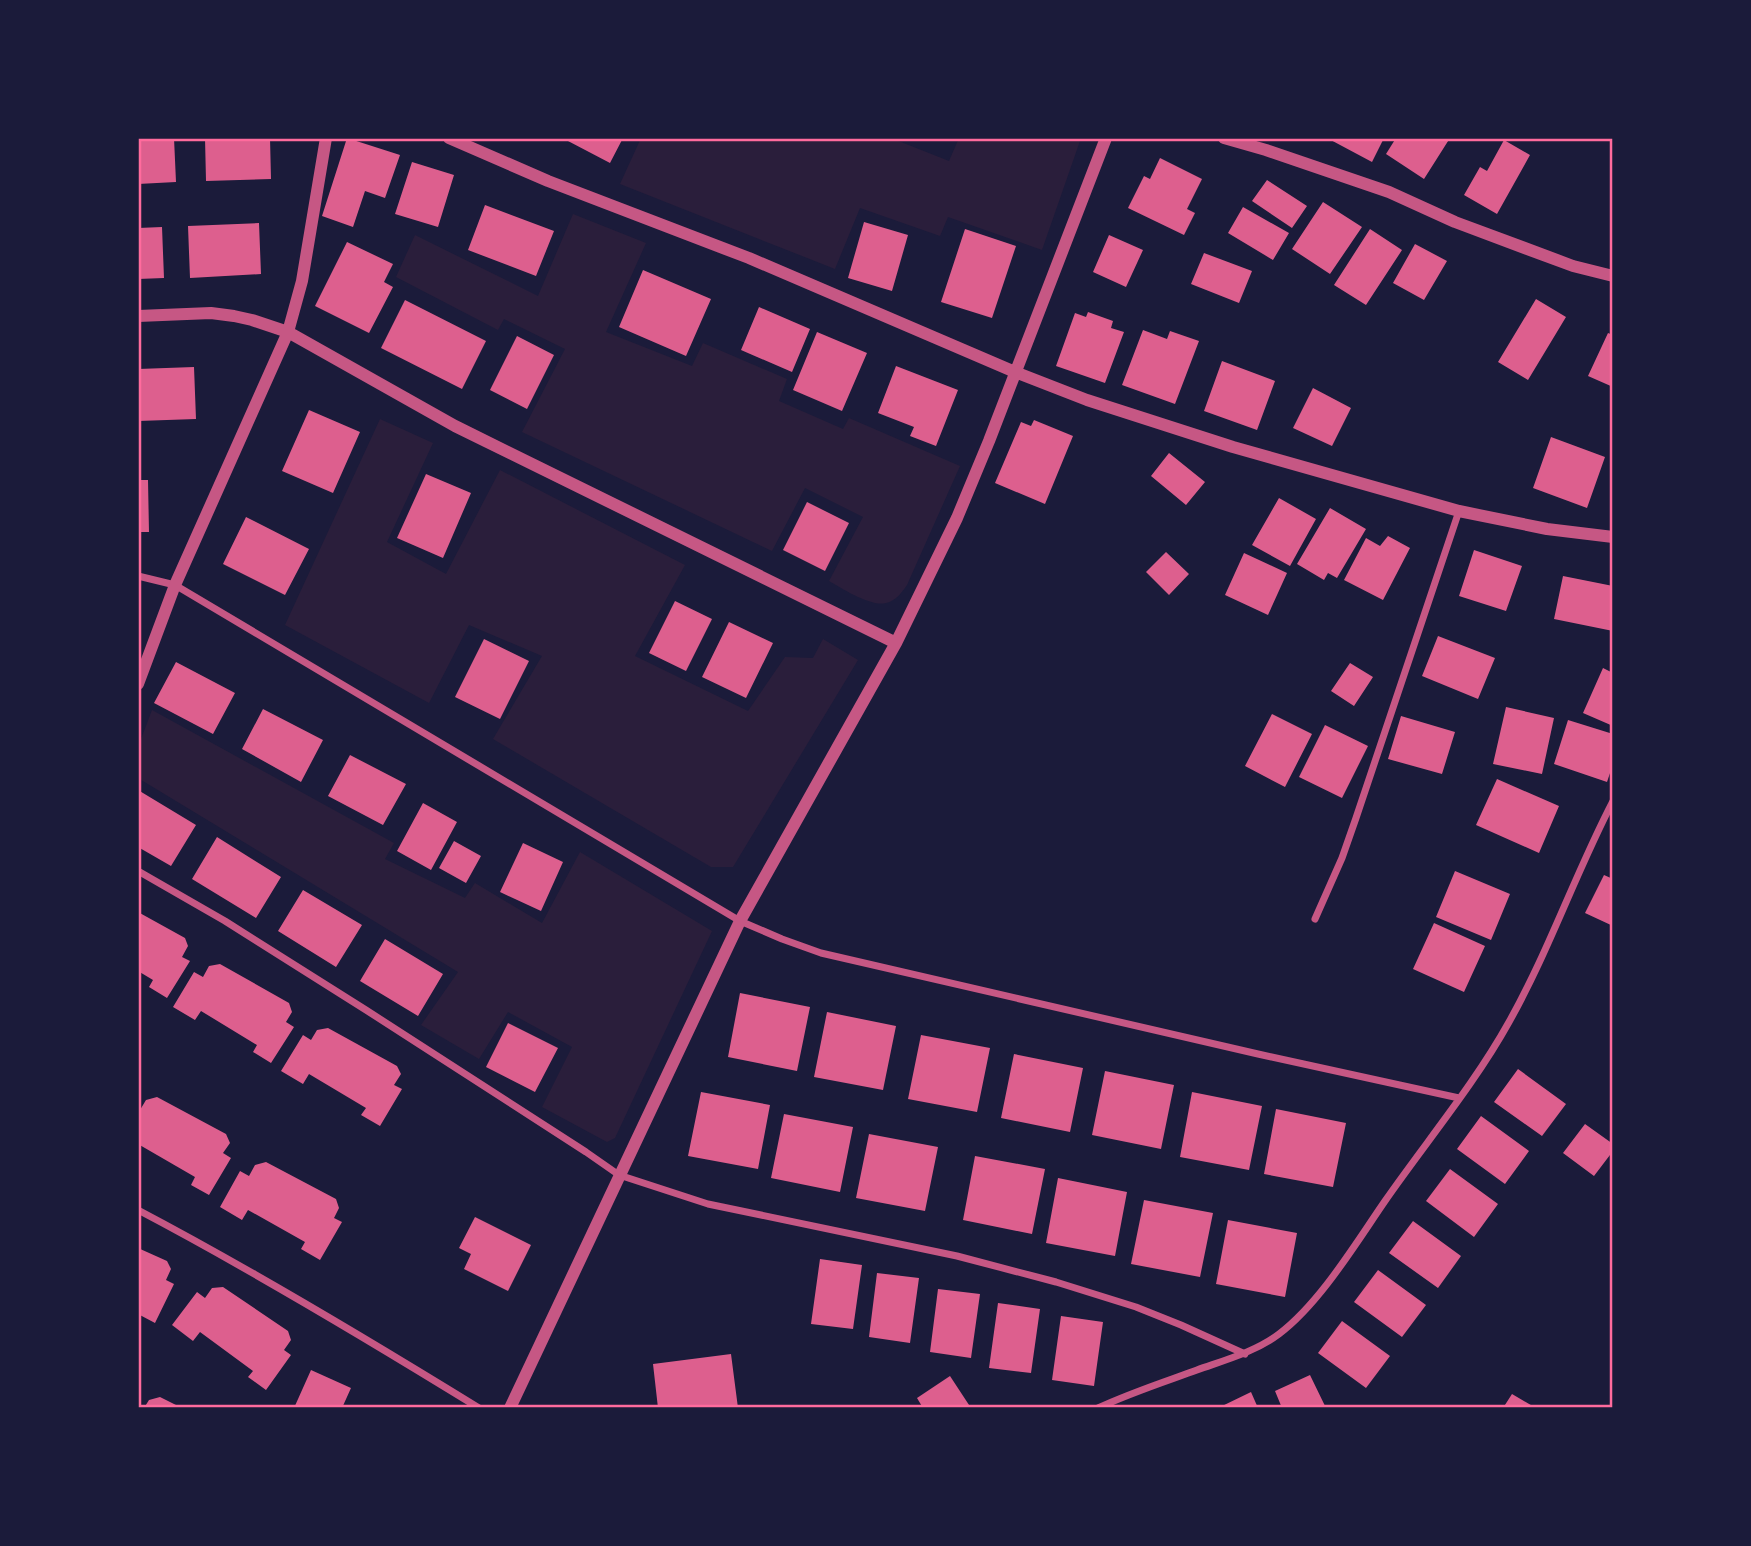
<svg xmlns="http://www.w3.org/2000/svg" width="1751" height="1546" viewBox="0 0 1751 1546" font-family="'Nunito Sans',sans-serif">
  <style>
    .green { fill: #2a1e3b }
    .building { fill: #dd5f8e }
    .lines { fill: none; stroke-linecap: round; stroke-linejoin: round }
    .minor { stroke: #c65784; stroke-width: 7 }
    .tertiary { stroke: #c65784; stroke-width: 12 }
    .neatline { fill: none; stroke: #ff6b9d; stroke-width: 2.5 }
  </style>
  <rect width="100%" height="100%" fill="#1b1b3a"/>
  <!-- green -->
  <path class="green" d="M641 138H891L949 161 959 138H1081L1042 250 948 217 940 236 860 208 835 269 620 184Z
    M573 214 646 243 606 332 692 366 703 343 787 379 779 401 843 429 849 418 960 466 907 585C902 592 896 601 886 603 871 607 843 589 829 581L863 517 805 488 772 551 522 432 565 349 504 319 498 330 396 277 415 235 538 296Z
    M380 419 433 443 387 542 446 574 500 470 685 565 635 656 748 711 785 657 813 658 823 639 858 660 733 867H711L493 739 542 656 469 625 429 703 285 625Z
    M152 710 394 843 385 859 465 898 475 883 542 923 580 852 712 931 615 1138 607 1142 542 1107 572 1047 508 1012 479 1059 421 1025 458 972 138 778V747Z"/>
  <!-- building -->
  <path class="building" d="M138 138H174L176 182 138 184Z
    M205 138H270L271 179 206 181Z
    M347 138 400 155 385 198 365 191 353 227 322 216Z
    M570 138H623L610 163 568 141Z
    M1327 138H1384L1372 162Z
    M1396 138H1450L1424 179 1386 154Z
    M1504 140 1530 155 1497 214 1464 195 1480 167 1487 171Z
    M1160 158 1202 179 1187 209 1195 213 1184 235 1128 208 1144 176 1150 179Z
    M412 162 454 175 438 227 395 214Z
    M1267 180 1307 206 1292 228 1252 201Z
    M1323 202 1362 227 1330 274 1292 249Z
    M485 205 554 231 536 276 468 250Z
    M1243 207 1289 233 1273 260 1228 233Z
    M864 222 908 235 892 291 848 278Z
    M259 223 261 274 190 278 188 226Z
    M162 227 164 278 138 279V228Z
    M965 229 1016 246 992 318 941 302Z
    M1370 229 1402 250 1366 305 1334 285Z
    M1109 235 1143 250 1126 287 1093 272Z
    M347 242 393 264 384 282 393 287 369 333 315 306Z
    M1415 244 1447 261 1424 300 1393 283Z
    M1204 253 1252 271 1239 303 1191 284Z
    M643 270 711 299 686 356 619 327Z
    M1536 299 1566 317 1528 380 1498 362Z
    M405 300 486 341 462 389 381 348Z
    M759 307 810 329 792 372 741 350Z
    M1088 312 1113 321 1111 328 1124 332 1105 383 1056 366 1075 313 1086 317Z
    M1143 330 1167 339 1170 331 1199 341 1175 404 1122 385Z
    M817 332 867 353 842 411 793 390Z
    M1608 333 1613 335V387L1588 376Z
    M517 336 554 355 527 409 490 390Z
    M1222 361 1275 381 1257 430 1204 411Z
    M896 366 958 390 936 446 910 436 914 427 878 413Z
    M194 367 196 419 138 421V369Z
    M1313 388 1351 408 1332 446 1293 428Z
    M309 410 360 432 333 493 282 471Z
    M1034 420 1073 436 1045 504 995 483 1021 422 1031 426Z
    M1551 437 1605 457 1587 508 1533 488Z
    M1169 453 1205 482 1186 505 1151 476Z
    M426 474 471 493 443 558 397 538Z
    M138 480H148L149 532H138Z
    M1279 498 1316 519 1290 566 1252 545Z
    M807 502 849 523 825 571 783 550Z
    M1330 508 1366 529 1337 578 1328 573 1324 580 1297 564Z
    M246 517 309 549 285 595 223 564Z
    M1388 536 1410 548 1383 600 1344 580 1366 538 1380 546Z
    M1474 550 1522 566 1506 611 1459 596Z
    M1166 552 1189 574 1169 595 1146 572Z
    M1244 553 1287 573 1268 615 1225 595Z
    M1563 576 1613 586V631L1554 619Z
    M675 601 712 619 686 671 649 653Z
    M729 622 773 643 746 698 702 677Z
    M1438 636 1495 658 1478 699 1422 676Z
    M484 639 529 661 500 719 455 697Z
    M176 662 235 693 213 734 154 703Z
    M1350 663 1373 677 1354 706 1331 691Z
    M1603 668 1613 673V726L1583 713Z
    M1506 707 1554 718 1542 774 1493 764Z
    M263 709 323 740 301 782 242 749Z
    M1272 714 1312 734 1285 787 1245 766Z
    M1401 716 1455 732 1442 774 1388 759Z
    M1568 720 1613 734V764L1607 782 1554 764Z
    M1325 725 1368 746 1342 798 1299 777Z
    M350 755 406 784 383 825 328 796Z
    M1497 779 1559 806 1539 853 1476 825Z
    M138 790 196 825 171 866 138 847Z
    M423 803 457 822 431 870 397 851Z
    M217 837 281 877 256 918 192 879Z
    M454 841 481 856 466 883 439 868Z
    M523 843 563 862 541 911 500 892Z
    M1455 871 1510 894 1491 940 1436 917Z
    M1604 875 1613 879V926L1585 913Z
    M303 890 362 925 336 967 278 931Z
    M138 912 185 938 188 946 182 957 190 961 167 998 149 987 153 980 138 971Z
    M1434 923 1485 946 1464 992 1413 969Z
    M385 939 443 974 418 1016 360 981Z
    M220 964 289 1003 292 1012 286 1022 294 1027 271 1063 253 1052 257 1045 201 1011 195 1020 173 1007 194 972 203 977 209 966Z
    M740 993 810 1007 797 1071 728 1057Z
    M827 1012 896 1026 883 1090 814 1077Z
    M508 1023 558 1048 535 1092 486 1067Z
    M328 1028 397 1066 401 1074 394 1085 402 1089 380 1126 361 1115 366 1108 309 1074 303 1084 281 1071 303 1035 311 1040 317 1030Z
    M921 1035 990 1048 977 1112 908 1099Z
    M1014 1054 1083 1068 1070 1132 1001 1118Z
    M1518 1069 1566 1104 1542 1136 1494 1102Z
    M1105 1071 1174 1085 1161 1149 1092 1135Z
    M701 1092 770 1105 758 1169 688 1156Z
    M1192 1092 1262 1106 1249 1170 1180 1157Z
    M157 1097 226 1134 230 1143 223 1153 231 1158 209 1195 191 1185 195 1177 138 1144V1109L140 1110 146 1100Z
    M1276 1109 1346 1123 1333 1187 1264 1174Z
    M784 1114 853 1127 840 1192 771 1178Z
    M1481 1116 1529 1151 1505 1184 1457 1149Z
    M1585 1124 1613 1144V1151L1594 1176 1563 1153Z
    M869 1134 938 1147 925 1211 856 1198Z
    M975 1156 1045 1169 1032 1234 963 1220Z
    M266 1162 336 1199 339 1208 334 1218 342 1222 320 1260 301 1249 305 1242 248 1210 242 1220 220 1207 240 1171 249 1176 255 1165Z
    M1450 1169 1498 1204 1474 1237 1426 1201Z
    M1058 1178 1127 1192 1115 1256 1046 1243Z
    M1144 1200 1213 1213 1200 1277 1131 1264Z
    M475 1217 531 1245 508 1291 464 1269 471 1254 459 1248Z
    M1228 1220 1297 1233 1285 1297 1216 1284Z
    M1413 1221 1461 1256 1438 1288 1389 1253Z
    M138 1248 167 1261 171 1269 166 1280 174 1284 155 1323 138 1314 140 1306H138Z
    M820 1259 862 1265 853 1329 811 1324Z
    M1378 1270 1426 1305 1402 1337 1354 1302Z
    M877 1273 919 1278 910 1343 869 1337Z
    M223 1287 288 1331 291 1340 284 1350 291 1355 266 1390 248 1377 253 1371 200 1332 193 1341 172 1325 197 1292 205 1298 212 1288Z
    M938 1289 980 1294 971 1358 930 1352Z
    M998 1303 1040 1309 1031 1373 989 1368Z
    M1061 1316 1103 1322 1094 1386 1052 1380Z
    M1342 1321 1390 1356 1366 1388 1318 1353Z
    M731 1354 738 1408H658L653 1364Z
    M311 1370 351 1388 342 1408H294Z
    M1310 1375 1326 1408H1282L1275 1391Z
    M950 1376 971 1408H923L917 1398Z
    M1251 1392 1258 1408H1218Z
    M1512 1394 1536 1408H1503Z
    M160 1397 182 1408H144L149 1400Z"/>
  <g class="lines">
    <!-- minor -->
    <path class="minor" d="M138 576 175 585 740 921 782 939 821 953 1258 1054 1459 1098
      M138 871 225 921 366 1010 586 1152 619 1175 708 1204 957 1256 1056 1282 1136 1307 1181 1325 1245 1354
      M1315 919 1342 858 1356 818 1459 511
      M138 1210C254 1271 367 1339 479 1408
      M1098 1408C1130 1393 1164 1382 1197 1370 1225 1360 1255 1352 1279 1334 1320 1303 1356 1243 1385 1201 1426 1142 1474 1085 1509 1022 1549 951 1575 874 1613 801"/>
    <!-- tertiary -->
    <path class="tertiary" d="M449 138 548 181 749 258 1015 372 1087 400 1233 447 1459 511 1547 529 1613 537
      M1224 138 1266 150 1389 192 1455 222 1573 266 1613 276
      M138 316 211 313 234 316 252 320 288 332 455 426 896 643
      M138 684 175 585 288 332 302 281 326 138
      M510 1408 740 921 896 643 957 518 989 441 1106 138"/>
  </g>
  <!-- border -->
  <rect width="1751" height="1546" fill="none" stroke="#1b1b3a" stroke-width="280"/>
  <rect x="140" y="140" width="1471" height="1266" class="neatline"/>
</svg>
